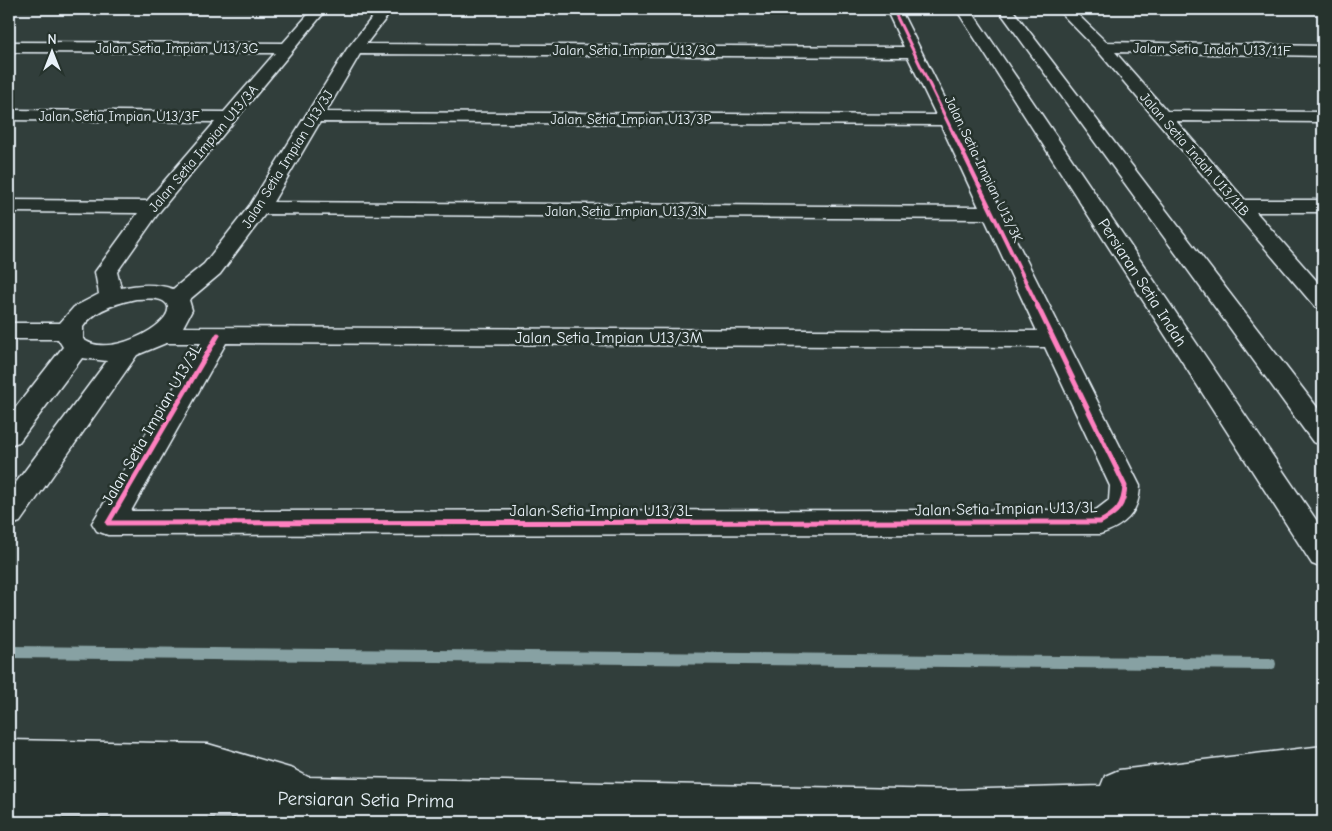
<svg xmlns="http://www.w3.org/2000/svg" width="1332" height="831" viewBox="0 0 1332 831" font-family="'Comic Neue',sans-serif">
  <style>
    .lines { fill: none; stroke-linecap: round; stroke-linejoin: round }
    .stream { fill: #87a1a3; fill-rule: evenodd }
    .street-casing { stroke: #e8f1f8; stroke-width: 3 }
    .secondary-casing { stroke: #e8f1f8; stroke-width: 3 }
    .street { fill: #26332d; fill-rule: evenodd }
    .secondary { fill: #26332d; fill-rule: evenodd }
    .cycleway-far2-casing { stroke: #26332d; stroke-width: 5 }
    .cycleway-far1-casing { stroke: #26332d; stroke-width: 6 }
    .cycleway-casing { stroke: #26332d; stroke-width: 8 }
    .cycleway-far2 { stroke: #ff80c0; stroke-width: 3 }
    .cycleway-far1 { stroke: #ff80c0; stroke-width: 4 }
    .cycleway { stroke: #ff80c0; stroke-width: 5 }
    .labels { text-anchor: middle; stroke-width: 5; stroke-linejoin: round; paint-order: stroke }
    .far-street-label { font-size: 14px; fill: #e8f1f8; stroke: #26332d }
    .street-label { font-size: 16px; fill: #e8f1f8; stroke: #26332d }
    .near-street-label { font-size: 19px; fill: #e8f1f8; stroke: #26332d }
  </style>
  <rect width="100%" height="100%" fill="#313e3b"/>
  <filter id="ink" filterUnits="userSpaceOnUse"><feTurbulence type="fractalNoise" baseFrequency=".02" numOctaves="2"/><feDisplacementMap in="SourceGraphic" scale="10" xChannelSelector="R" yChannelSelector="G"/><feConvolveMatrix kernelMatrix="1 2 1 2 8 2 1 2 1" color-interpolation-filters="sRGB"/></filter>
  <g filter="url(#ink)">
    <g class="lines">
      <!-- stream -->
      <path class="stream" d="M9 646 1270 658 1275 660 1276 664 1275 668 1270 670 9 658Z"/>
      <!-- street casing -->
      <g class="street-casing">
        <path id="street" d="M313 9H327L160 211 117 272 121 288C139 284 155 283 173 289L204 264 250 205 347 49 379 9H393L366 44 904 47 886 9H900L1140 486C1139 513 1125 526 1100 534L108 535 97 531 92 523 97 515 201 343H166L137 355 20 522 9 526V492L107 361 82 358 19 442 9 445V416L63 347 58 339H9V323H60L74 307 99 294 95 272 138 213 9 212V200L147 201 215 122 9 120V110L224 112 275 53 9 52V42L283 43ZM360 54 908 57 936 115 326 112ZM320 122 941 125 979 207 273 202ZM265 214 985 219 1037 331 183 327 192 310 189 300 220 274ZM136 299C145 299 155 297 163 301 189 316 110 362 83 339V327C94 310 117 303 136 299ZM226 343 1045 347 1110 486 1109 500 1096 510 131 511Z
          M1057 9H1072L1106 42 1323 46V56L1115 52 1167 111 1323 112V122L1176 121 1245 200H1323V212H1256L1323 288V309L1315 307 1097 50Z"/>
      </g>
      <!-- secondary casing -->
      <g class="secondary-casing">
        <path id="secondary" d="M956 9H970L1323 530V568L1312 564Z
          M998 9H1012L1323 415V445L1313 442Z
          M9 740 208 744 293 769 308 777 951 790 1101 786 1105 776 1119 770 1323 746V820L1238 822H578L322 817H9Z"/>
      </g>
      <!-- street -->
      <use href="#street" class="street"/>
      <!-- secondary -->
      <use href="#secondary" class="secondary"/>
      <!-- cycleway-far2 casing -->
      <g class="cycleway-far2-casing">
        <path id="cycleway-far2" d="M893 9 953 133"/>
      </g>
      <!-- cycleway-far1 casing -->
      <g class="cycleway-far1-casing">
        <path id="cycleway-far1" d="M953 132 1038 307"/>
      </g>
      <!-- cycleway casing -->
      <g class="cycleway-casing">
        <path id="cycleway" d="M218 335 108 523 1100 522C1117 513 1124 506 1125 486L1037 305"/>
      </g>
      <!-- cycleway-far2 -->
      <use href="#cycleway-far2" class="cycleway-far2"/>
      <!-- cycleway-far1 -->
      <use href="#cycleway-far1" class="cycleway-far1"/>
      <!-- cycleway -->
      <use href="#cycleway" class="cycleway"/>
    </g>
  </g>
  <g class="labels">
    <!-- far-street labels -->
    <g class="far-street-label">
      <text x="177" y="53">Jalan Setia Impian U13/3G</text>
      <text transform="translate(1212 49) rotate(1)" y="5">Jalan Setia Indah U13/11F</text>
      <text x="634" y="55">Jalan Setia Impian U13/3Q</text>
      <text x="119" y="121">Jalan Setia Impian U13/3F</text>
      <text x="631" y="124">Jalan Setia Impian U13/3P</text>
      <text transform="translate(203 148) rotate(-50)" y="5">Jalan Setia Impian U13/3A</text>
      <text transform="translate(1195 154) rotate(49)" y="5">Jalan Setia Indah U13/11B</text>
      <text transform="translate(287 159) rotate(-58)" y="5">Jalan Setia Impian U13/3J</text>
      <text transform="translate(984 169) rotate(64)" y="5">Jalan Setia Impian U13/3K</text>
      <text x="626" y="216">Jalan Setia Impian U13/3N</text>
    </g>
    <!-- street labels -->
    <g class="street-label">
      <text transform="translate(1143 282) rotate(57)" y="6">Persiaran Setia Indah</text>
      <text x="609" y="343">Jalan Setia Impian U13/3M</text>
      <text transform="translate(151 424) rotate(-60)" y="6">Jalan Setia Impian U13/3L</text>
      <text transform="translate(1006 508) rotate(-1)" y="6">Jalan Setia Impian U13/3L</text>
      <text x="601" y="516">Jalan Setia Impian U13/3L</text>
    </g>
    <!-- near-street labels -->
    <g class="near-street-label">
      <text transform="translate(366 799) rotate(1)" y="7">Persiaran Setia Prima</text>
    </g>
  </g>
  <!-- margin -->
  <rect width="1332" height="831" fill="none" stroke="#26332d" stroke-width="30"/>
  <rect x="15" y="15" width="1302" height="801" fill="none" stroke="#e8f1f8" stroke-width="2" filter="url(#ink)"/>
  <!-- north arrow -->
  <g transform="translate(52 52)" stroke="#26332d" stroke-width="4" paint-order="stroke">
  <path d="M0-4L9 19L0 12L-9 19Z" fill="#e8f1f8"/>
  <text y="-8" font-size="14" font-weight="bold" text-anchor="middle" fill="#e8f1f8">N</text>
  </g>
</svg>
